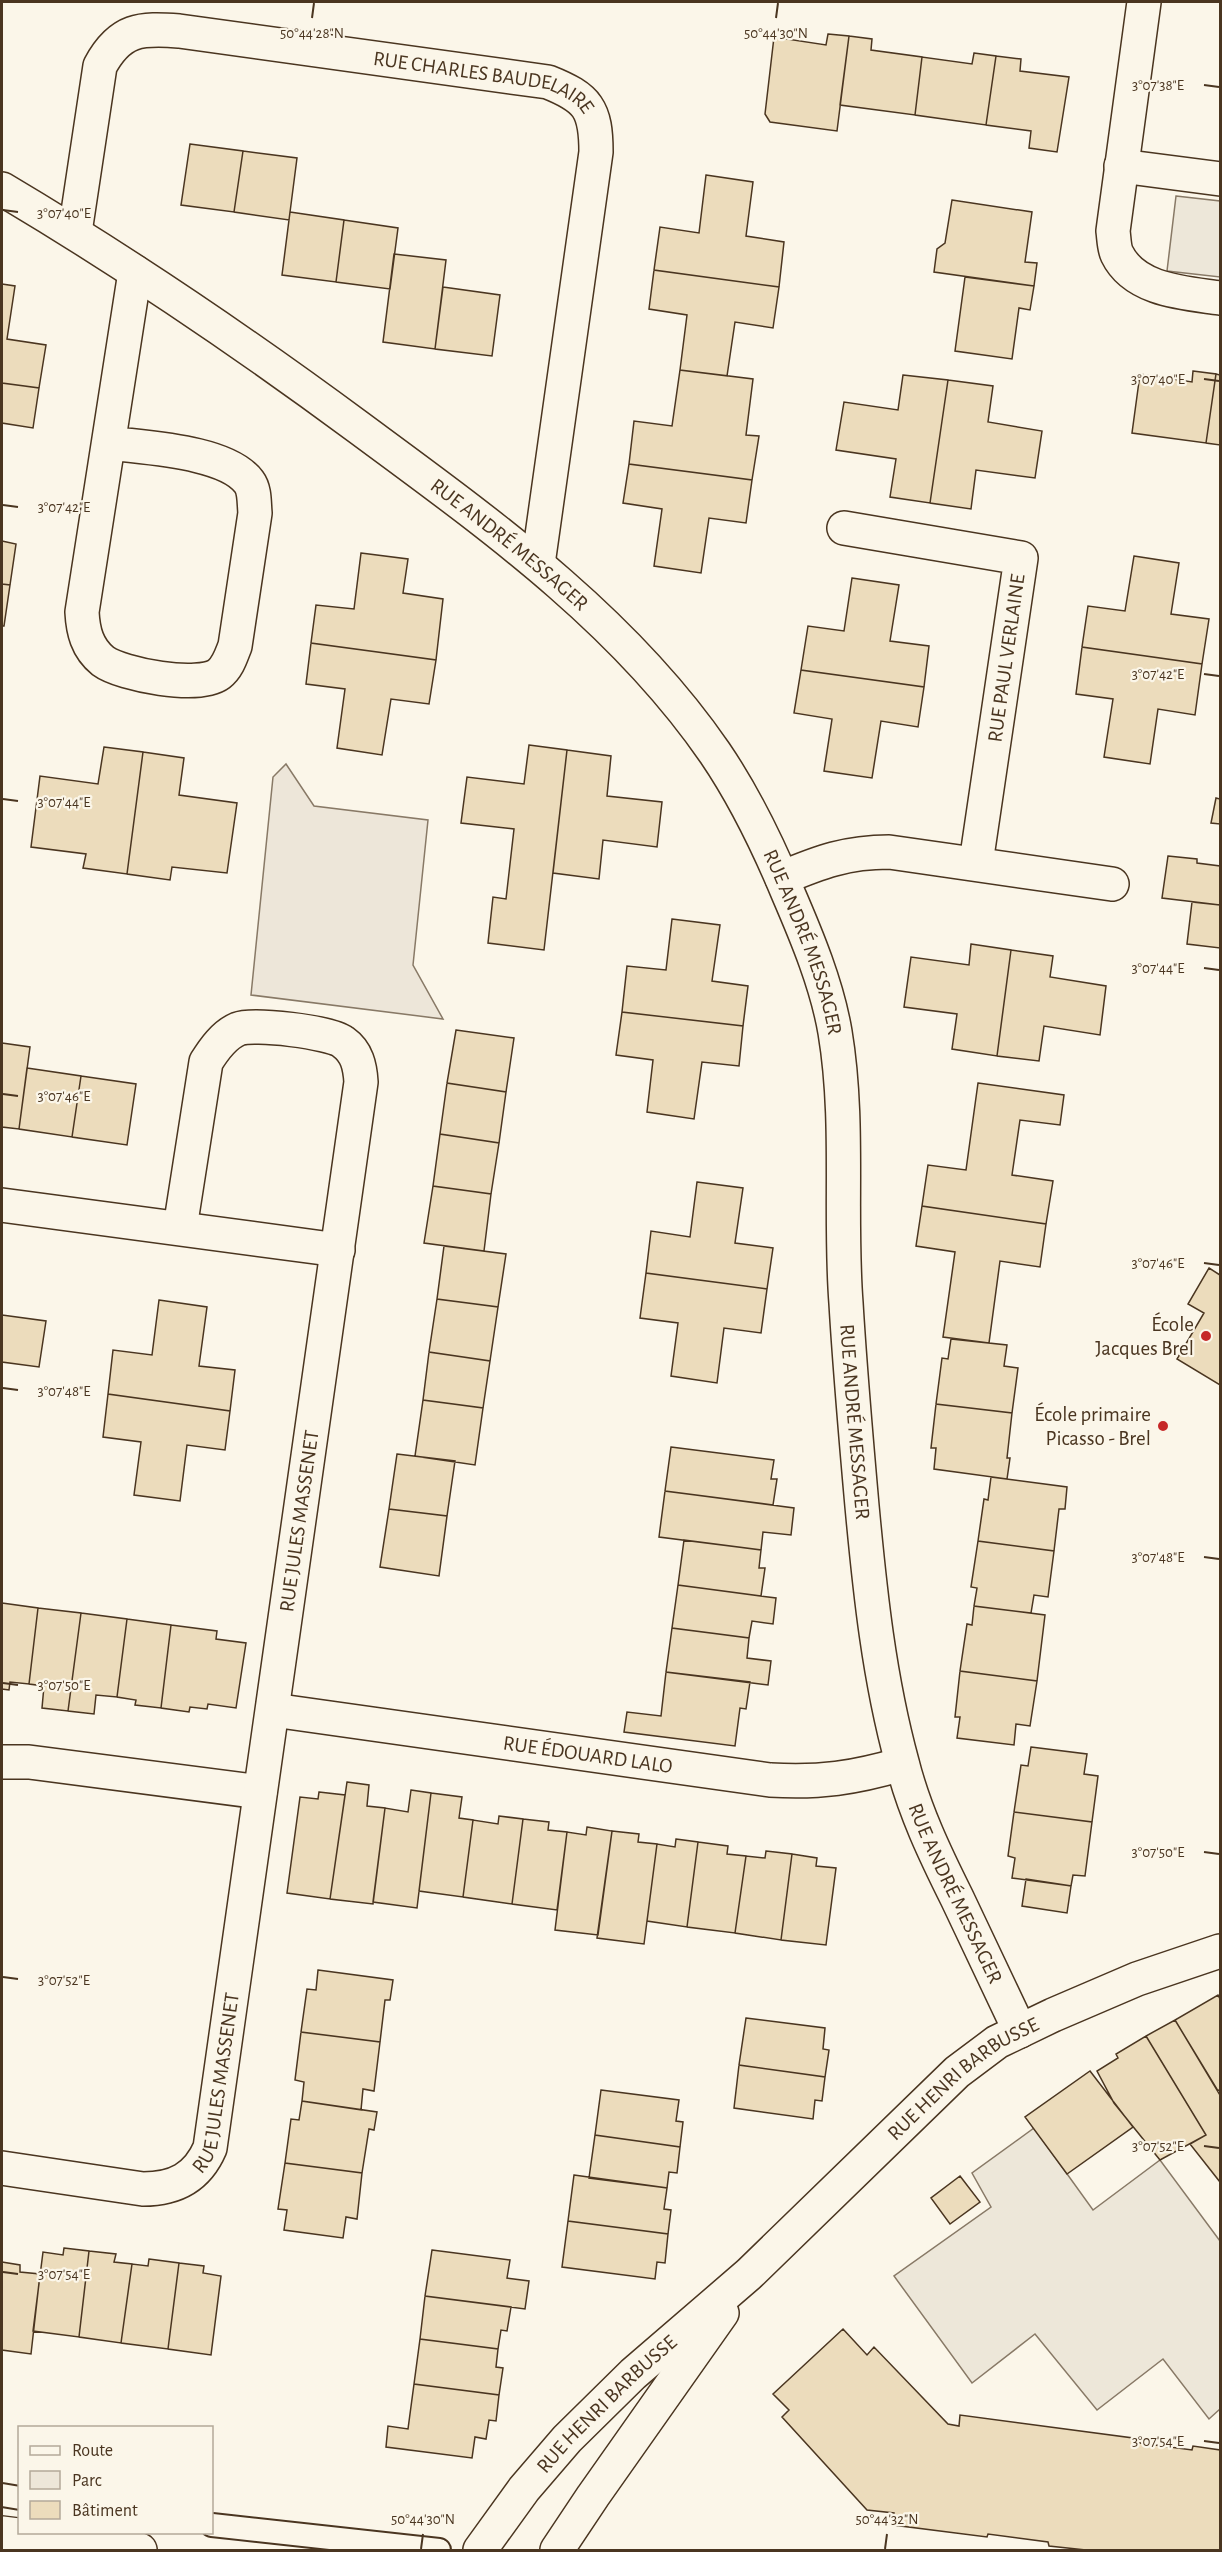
<svg xmlns="http://www.w3.org/2000/svg" width="1222" height="2552" viewBox="0 0 1222 2552" font-family="'Alegreya Sans',sans-serif">
  <style>
    .green { fill: #ede6d9; stroke: #887966; stroke-width: 1.5 }
    .parking { fill: #ede7d9; stroke: #887966; stroke-width: 1.5 }
    .building { fill: #ecdcbc; stroke: #4a3520; stroke-width: 1.5 }
    .lines { fill: none; stroke-linecap: round; stroke-linejoin: round }
    .lane-casing { stroke: #4a3520; stroke-width: 26 }
    .street-casing { stroke: #4a3520; stroke-width: 36 }
    .secondary-casing { stroke: #4a3520; stroke-width: 36 }
    .lane { stroke: #fbf6e9; stroke-width: 22 }
    .street { stroke: #fbf6e9; stroke-width: 33 }
    .secondary { stroke: #fbf6e9; stroke-width: 33 }
    .ticks { fill: none; stroke: #4a3520; stroke-width: 2 }
    .poi-dot { fill: #c62828; stroke: #fbf6e9; stroke-width: 2 }
    .labels { text-anchor: middle; stroke-width: 4.5; stroke-linejoin: round; paint-order: stroke }
    .street-label { font-size: 21px; fill: #4a3520; stroke: #fbf6e9 }
    .poi-label { font-size: 21px; fill: #4a3520; stroke: #fbf6e9; text-anchor: end }
    .ticks-label { font-size: 15px; text-anchor: middle; fill: #4a3520; stroke: #fbf6e9; stroke-width: 4.5; stroke-linejoin: round; paint-order: stroke }
  </style>
  <rect width="100%" height="100%" fill="#fbf6e9"/>
  <!-- green -->
  <path class="green" d="M286 764 314 806 428 820 413 965 443 1019 251 995 273 777Z"/>
  <!-- parking -->
  <path class="parking" d="M1176 196 1220 201V277L1167 271Z
    M1034 2128 1093 2210 1160 2160 1220 2241V2409L1209 2419 1163 2359 1097 2410 1035 2334 972 2383 894 2276 991 2207 972 2173Z"/>
  <!-- building -->
  <path class="building" d="M828 34 849 36 837 131 770 122 765 114 774 37 826 45Z
    M849 36 872 39 871 50 922 57 915 115 840 105Z
    M974 53 996 56 986 125 915 115 922 57 972 64Z
    M996 56 1021 59 1020 71 1069 77 1057 152 1029 148 1031 131 986 125Z
    M190 144 243 151 234 212 181 205Z
    M243 151 297 158 289 220 234 212Z
    M706 175 753 182 746 236 784 242 779 287 654 270 660 227 699 233Z
    M952 200 1032 212 1025 262 1037 263 1034 286 934 272 937 249 945 243Z
    M290 212 344 220 336 282 282 275Z
    M344 220 398 228 390 289 336 282Z
    M394 254 446 260 435 349 383 342Z
    M654 270 779 287 773 328 735 322 727 376 680 370 687 315 649 309Z
    M965 277 1034 286 1030 310 1019 308 1012 359 955 351Z
    M2 284 15 286 7 339 46 345 39 388 2 383Z
    M443 287 500 295 492 356 435 349Z
    M680 370 753 379 746 435 759 436 752 480 629 464 634 421 672 426Z
    M1193 371 1216 374 1206 443 1132 433 1140 374 1192 382Z
    M1216 374 1220 375V445L1206 443Z
    M903 375 948 380 930 503 890 497 896 459 836 450 844 402 898 410Z
    M948 380 993 386 988 422 1042 431 1035 478 976 470 971 509 930 503Z
    M2 383 39 388 33 428 2 423Z
    M629 464 752 480 746 523 709 518 701 573 654 566 662 509 623 503Z
    M2 541 16 544 10 585 2 584Z
    M361 553 408 559 403 593 443 599 436 660 311 643 316 605 354 609Z
    M1134 556 1179 563 1171 614 1209 619 1202 664 1082 647 1088 606 1125 611Z
    M852 578 899 585 890 641 929 646 924 687 801 670 808 626 844 631Z
    M2 584 10 585 4 626H2Z
    M311 643 436 660 429 704 391 699 382 755 337 748 345 689 306 684Z
    M1082 647 1202 664 1195 715 1158 709 1150 764 1104 757 1113 699 1076 694Z
    M801 670 924 687 918 727 881 721 872 778 824 771 832 719 794 713Z
    M529 745 567 750 544 950 488 943 493 897 506 899 514 829 461 823 467 777 524 784Z
    M104 747 143 752 127 874 83 868 86 854 31 847 40 776 98 784Z
    M567 750 611 756 607 796 662 802 657 847 603 840 599 879 553 873Z
    M143 752 184 758 179 795 237 803 227 873 172 867 170 880 127 874Z
    M1216 798 1220 799V824L1211 823Z
    M1168 856 1197 859V863L1220 866V905L1162 898Z
    M1192 902 1220 905V948L1187 944Z
    M672 919 720 925 712 981 748 986 743 1026 622 1012 627 966 666 970Z
    M971 944 1011 950 997 1056 952 1049 957 1014 904 1007 911 957 969 965Z
    M1011 950 1053 956 1050 977 1106 986 1100 1035 1044 1026 1039 1061 997 1056Z
    M622 1012 743 1026 739 1066 702 1062 694 1119 647 1112 653 1060 616 1055Z
    M456 1030 514 1038 506 1092 447 1083Z
    M2 1043 30 1047 19 1129 2 1127Z
    M27 1068 81 1076 72 1137 19 1129Z
    M81 1076 136 1084 127 1145 72 1137Z
    M447 1083 506 1092 499 1143 440 1134Z
    M978 1083 1064 1095 1060 1125 1020 1120 1012 1175 1053 1181 1046 1224 922 1206 928 1165 966 1170Z
    M440 1134 499 1143 491 1194 433 1186Z
    M697 1182 743 1188 735 1243 773 1248 767 1289 646 1273 651 1231 690 1237Z
    M433 1186 491 1194 484 1251 424 1243Z
    M922 1206 1046 1224 1040 1267 1000 1261 989 1343 943 1337 955 1252 916 1246Z
    M444 1246 506 1254 498 1307 437 1299Z
    M1209 1268 1220 1275V1385L1177 1359 1204 1313 1188 1304Z
    M646 1273 767 1289 761 1333 724 1328 717 1383 671 1376 678 1323 640 1318Z
    M437 1299 498 1307 490 1361 429 1352Z
    M159 1300 207 1307 199 1366 235 1370 230 1411 108 1394 113 1350 152 1355Z
    M2 1315 46 1321 39 1367 2 1362Z
    M951 1339 1007 1345 1004 1366 1018 1368 1012 1413 936 1404 942 1358 948 1359Z
    M429 1352 490 1361 483 1408 423 1400Z
    M108 1394 230 1411 225 1450 187 1445 180 1501 134 1495 141 1442 103 1437Z
    M423 1400 483 1408 475 1465 415 1456Z
    M936 1404 1012 1413 1007 1458H1010L1007 1479 934 1469 936 1448H931Z
    M671 1447 774 1460 771 1479H777L773 1505 665 1491Z
    M397 1454 455 1461 447 1516 389 1509Z
    M991 1477 1067 1487 1065 1509H1059L1054 1551 978 1541 984 1499 988 1500Z
    M665 1491 794 1508 791 1535 763 1532 761 1550 659 1537Z
    M389 1509 447 1516 439 1576 380 1567Z
    M684 1540 761 1550 759 1568H765L761 1596 678 1585Z
    M978 1541 1054 1551 1048 1597 1034 1595 1031 1613 974 1606 977 1588 971 1587Z
    M678 1585 776 1598 773 1624 752 1621 749 1638 672 1628Z
    M2 1603 38 1608 29 1684 10 1682 9 1690 2 1689Z
    M974 1606 1045 1615 1037 1681 960 1671 967 1624 972 1625Z
    M38 1608 81 1613 68 1711 42 1708 44 1686 29 1684Z
    M81 1613 127 1619 117 1697 96 1695 94 1714 68 1711Z
    M127 1619 171 1625 161 1708 135 1705 136 1700 117 1697Z
    M171 1625 217 1631 216 1639 246 1643 236 1708 208 1704 207 1709 190 1707 189 1712 161 1708Z
    M672 1628 749 1638 747 1658 771 1661 768 1685 666 1672Z
    M960 1671 1037 1681 1030 1726 1016 1724 1014 1745 957 1738 960 1717H955Z
    M666 1672 750 1682 746 1709 740 1708 735 1746 624 1732 627 1712 661 1716Z
    M1031 1747 1087 1754 1084 1774 1098 1776 1092 1822 1014 1812 1021 1765 1028 1766Z
    M347 1782 369 1785 367 1806 385 1808 373 1904 330 1899Z
    M411 1790 431 1793 417 1908 373 1902 385 1808 408 1812Z
    M319 1792 345 1795 330 1899 287 1893 300 1797 318 1799Z
    M431 1793 462 1797 459 1818 473 1820 463 1897 419 1891Z
    M1014 1812 1092 1822 1085 1876 1073 1875 1071 1886 1012 1878 1015 1858 1008 1856Z
    M499 1816 523 1819 512 1904 463 1897 473 1820 498 1824Z
    M523 1819 549 1822 548 1830 567 1832 557 1910 512 1904Z
    M587 1827 612 1831 598 1935 555 1930 567 1832 586 1835Z
    M612 1831 639 1834 638 1842 657 1844 644 1944 597 1938Z
    M676 1839 698 1842 687 1927 647 1921 657 1844 675 1847Z
    M698 1842 728 1846 727 1854 746 1856 735 1933 687 1927Z
    M766 1851 792 1854 781 1940 735 1933 746 1856 765 1858Z
    M792 1854 817 1858 816 1866 836 1868 826 1945 781 1940Z
    M1026 1879 1071 1886 1067 1913 1022 1906Z
    M318 1970 393 1980 390 2000H385L380 2042 301 2032 307 1989 316 1990Z
    M1218 1995 1220 1999V2089L1218 2091 1175 2020Z
    M746 2018 825 2028 823 2049 829 2050 825 2077 739 2065Z
    M1175 2020 1220 2095V2182L1190 2144 1206 2135 1146 2036Z
    M301 2032 380 2042 374 2091 363 2089 361 2110 302 2101 304 2082 295 2080Z
    M1146 2036 1206 2135 1160 2160 1114 2103 1097 2071 1118 2058 1116 2054Z
    M739 2065 825 2077 822 2101 815 2100 813 2119 734 2108Z
    M1090 2071 1133 2127 1067 2174 1025 2117Z
    M601 2090 679 2100 676 2121 683 2122 680 2147 595 2135Z
    M302 2101 377 2112 374 2130 369 2129 362 2173 285 2163 291 2119 299 2120Z
    M595 2135 680 2147 677 2173 669 2172 667 2188 589 2178Z
    M285 2163 362 2173 357 2219 346 2217 343 2238 284 2230 287 2210 278 2209Z
    M574 2175 667 2188 664 2209 671 2210 668 2234 568 2221Z
    M960 2176 980 2202 950 2224 931 2198Z
    M568 2221 668 2234 665 2263 657 2262 655 2279 562 2267Z
    M64 2248 89 2251 79 2337 33 2331 43 2252 63 2255Z
    M432 2250 510 2260 507 2278 529 2281 525 2309 425 2296Z
    M89 2251 116 2254 114 2262 132 2264 121 2343 79 2337Z
    M149 2259 179 2263 168 2349 121 2343 132 2264 148 2266Z
    M2 2262 20 2265V2272L40 2274 31 2354 2 2350Z
    M179 2263 204 2266 203 2273 221 2276 211 2355 168 2349Z
    M425 2296 511 2307 507 2331 501 2330 498 2349 420 2339Z
    M843 2329 867 2355 874 2347 948 2424 959 2426 960 2415 1133 2438V2442L1192 2450 1193 2446 1220 2450V2550H1086L1049 2546 1048 2542 988 2534 987 2537 893 2525 894 2513 867 2510 782 2417 789 2410 773 2394Z
    M420 2339 498 2349 496 2367 503 2368 499 2395 414 2384Z
    M414 2384 499 2395 496 2421 489 2420 486 2439 475 2437 472 2458 386 2447 388 2426 408 2429Z"/>
  <g class="lines">
    <!-- lane casing -->
    <g class="lane-casing">
      <path id="lane" d="M2 2495 20 2498
        M212 2525 439 2550"/>
    </g>
    <!-- street casing -->
    <g class="street-casing">
      <g id="street">
        <path d="M1144 2 1113 231C1114 238 1114 248 1117 254 1135 291 1186 293 1220 298"/>
        <path d="M1121 166 1220 179"/>
        <path id="s1" d="M2 189C125 262 243 342 358 427 488 523 623 619 715 753 745 797 768 845 788 893 807 937 827 985 835 1032 850 1122 839 1213 846 1303 850 1371 856 1438 862 1506 870 1592 879 1678 902 1762 914 1810 935 1854 957 1898 978 1942 999 1986 1020 2031"/>
        <path id="s2" d="M75 232 100 66C120 29 140 28 179 31L548 82C588 98 596 109 596 152L538 564"/>
        <path d="M109 443C145 448 226 451 249 482 255 490 254 503 255 513L235 646C231 656 228 667 219 674 199 689 122 675 103 661 87 648 83 631 82 612L135 272"/>
        <path d="M844 528 1021 558 976 863"/>
        <path d="M782 878C820 862 847 852 889 852L1112 884"/>
        <path d="M2 1205 338 1250"/>
        <path id="s3" d="M273 1710 770 1780C820 1783 854 1778 902 1764"/>
        <path d="M2 1762H29L260 1792"/>
        <path id="s4" d="M2 2168 143 2189C175 2189 197 2178 210 2148L361 1082C360 1066 357 1052 343 1042 330 1032 253 1023 238 1029 224 1035 214 1049 206 1062L180 1228"/>
      </g>
    </g>
    <!-- secondary casing -->
    <g class="secondary-casing">
      <g id="secondary">
        <path d="M2 2533 140 2550"/>
        <path id="s5" d="M480 2550 524 2489 567 2439 633 2374 749 2274 957 2072 997 2042 1053 2015 1137 1979 1220 1951"/>
        <path d="M557 2550 593 2496 722 2313"/>
      </g>
    </g>
    <!-- lane -->
    <use href="#lane" class="lane"/>
    <!-- street -->
    <use href="#street" class="street"/>
    <!-- secondary -->
    <use href="#secondary" class="secondary"/>
  </g>
  <!-- ticks -->
  <path class="ticks" d="M312 18 314 3M776 18 778 3M1204 85 1219 87M3 210 18 212M1204 379 1219 381M3 505 18 507M1204 674 1219 676M3 799 18 801M1204 968 1219 970M3 1094 18 1096M1204 1263 1219 1265M3 1388 18 1390M1204 1557 1219 1559M3 1683 18 1685M1204 1852 1219 1854M3 1977 18 1979M1204 2146 1219 2148M3 2272 18 2274M1204 2441 1219 2443M421 2549 423 2534M885 2549 887 2534"/>
  <!-- markers -->
  <g class="poi-dot">
    <circle cx="1206" cy="1336" r="6"/>
    <circle cx="1163" cy="1426" r="6"/>
  </g>
  <g class="labels">
    <!-- street labels -->
    <g class="street-label">
      <text dy="7" stroke="none"><textPath href="#s2" startOffset="572">RUE CHARLES BAUDELAIRE</textPath></text>
      <text dy="7" stroke="none"><textPath href="#s1" startOffset="620">RUE ANDRÉ MESSAGER</textPath></text>
      <text transform="translate(1006 658) rotate(-82)" y="7">RUE PAUL VERLAINE</text>
      <text dy="7" stroke="none"><textPath href="#s1" startOffset="1124">RUE ANDRÉ MESSAGER</textPath></text>
      <text dy="7" stroke="none"><textPath href="#s1" startOffset="1610">RUE ANDRÉ MESSAGER</textPath></text>
      <text dy="7" stroke="none"><textPath href="#s4" startOffset="860">RUE JULES MASSENET</textPath></text>
      <text dy="7" stroke="none"><textPath href="#s3" startOffset="318">RUE ÉDOUARD LALO</textPath></text>
      <text dy="7" stroke="none"><textPath href="#s1" startOffset="2096">RUE ANDRÉ MESSAGER</textPath></text>
      <text dy="7" stroke="none"><textPath href="#s4" startOffset="292">RUE JULES MASSENET</textPath></text>
      <text dy="7" stroke="none"><textPath href="#s5" startOffset="678">RUE HENRI BARBUSSE</textPath></text>
      <text dy="7" stroke="none"><textPath href="#s5" startOffset="194">RUE HENRI BARBUSSE</textPath></text>
    </g>
    <!-- poi labels -->
    <g class="poi-label">
      <text x="1194" y="1331">École<tspan x="1194" dy="24">Jacques Brel</tspan></text>
      <text x="1151" y="1421">École primaire<tspan x="1151" dy="24">Picasso - Brel</tspan></text>
    </g>
  </g>
  <g class="ticks-label">
    <text x="312" y="38">50°44'28"N</text>
    <text x="776" y="38">50°44'30"N</text>
    <text x="1158" y="90">3°07'38"E</text>
    <text x="64" y="218">3°07'40"E</text>
    <text x="1158" y="384">3°07'40"E</text>
    <text x="64" y="512">3°07'42"E</text>
    <text x="1158" y="679">3°07'42"E</text>
    <text x="64" y="807">3°07'44"E</text>
    <text x="1158" y="973">3°07'44"E</text>
    <text x="64" y="1101">3°07'46"E</text>
    <text x="1158" y="1268">3°07'46"E</text>
    <text x="64" y="1396">3°07'48"E</text>
    <text x="1158" y="1562">3°07'48"E</text>
    <text x="64" y="1690">3°07'50"E</text>
    <text x="1158" y="1857">3°07'50"E</text>
    <text x="64" y="1985">3°07'52"E</text>
    <text x="1158" y="2151">3°07'52"E</text>
    <text x="64" y="2279">3°07'54"E</text>
    <text x="1158" y="2446">3°07'54"E</text>
    <text x="423" y="2524">50°44'30"N</text>
    <text x="887" y="2524">50°44'32"N</text>
  </g>
  <!-- border -->
  <rect width="1222" height="2552" fill="none" stroke="#4a3520" stroke-width="6"/>
  <!-- legend -->
  <rect x="18" y="2426" width="195" height="108" fill="#fbf6e9" stroke="#b4a999" stroke-width="1.5"/>
  <rect x="30" y="2446" width="30" height="9" fill="#fbf6e9" stroke="#b4a999" stroke-width="1.5"/>
  <text x="72" y="2456" font-size="18" fill="#4a3520">Route</text>
  <rect x="30" y="2471" width="30" height="18" fill="#ede6d9" stroke="#b4a999" stroke-width="1.5"/>
  <text x="72" y="2486" font-size="18" fill="#4a3520">Parc</text>
  <rect x="30" y="2501" width="30" height="18" fill="#ecdcbc" stroke="#b4a999" stroke-width="1.5"/>
  <text x="72" y="2516" font-size="18" fill="#4a3520">Bâtiment</text>
</svg>
